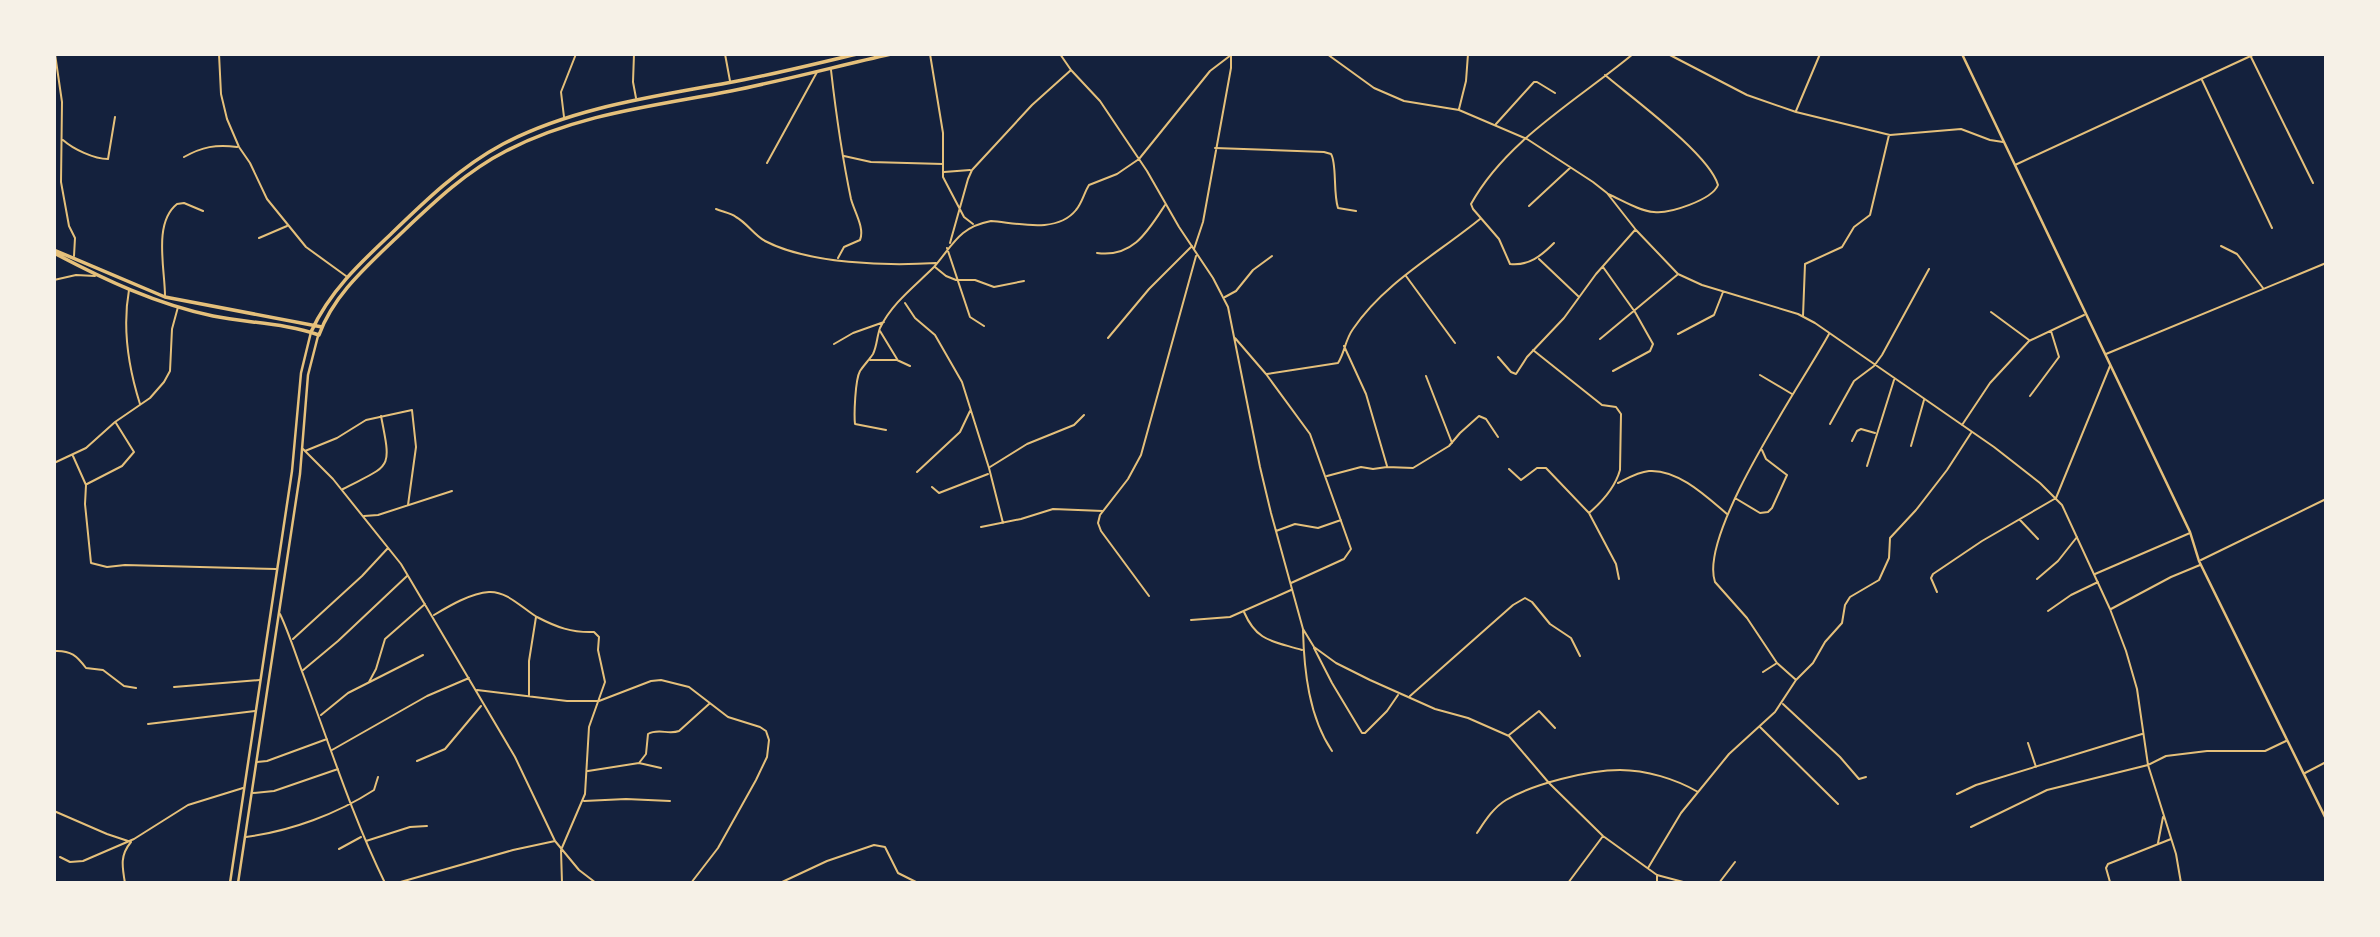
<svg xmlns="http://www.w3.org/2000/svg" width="2380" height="937" viewBox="0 0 2380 937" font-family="'Space Grotesk',sans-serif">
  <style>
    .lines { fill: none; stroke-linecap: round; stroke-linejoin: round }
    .minor { stroke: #e5c07b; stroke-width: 2 }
    .tertiary { stroke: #e5c07b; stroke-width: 2.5 }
    .primary { stroke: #e5c07b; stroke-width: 3.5 }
  </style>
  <rect width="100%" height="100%" fill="#14213d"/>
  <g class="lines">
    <!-- minor -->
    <path class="minor" d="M55 54 62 102 61 182 69 226 75 238 74 256
      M219 54 221 94 227 119 239 147 250 163 267 199 306 247 346 276
      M634 54 633 82 636 98
      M725 54 730 81
      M930 54 943 133V177L964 217 973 224
      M1060 54 1071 70 1100 101 1147 171 1179 227 1213 278 1228 307 1260 467 1271 513 1303 629 1314 647 1336 663 1370 680 1435 709 1468 718 1509 736 1549 783 1603 836 1657 875 1687 883
      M1327 54 1374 88 1404 101 1459 110 1527 139 1593 182 1607 193 1636 230 1678 274 1702 285 1798 314 1815 323 1994 447 2040 483 2062 505 2110 609 2126 651 2137 689 2148 765 2176 854 2181 883
      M1668 54 1747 95 1796 112 1890 135 1961 129 1990 140 2003 142
      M2251 57 2313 183
      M831 70C836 114 842 156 851 199 854 211 865 228 860 240L844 247 838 258
      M1605 75C1632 98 1709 154 1718 185 1712 200 1669 214 1654 212 1639 211 1622 200 1608 194
      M2202 80 2272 228
      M1459 109 1466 81 1468 54
      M1796 111 1820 54
      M564 117 561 92 576 54
      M1496 124 1534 82H1537L1555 93
      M63 140C73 149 94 159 108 159L115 117
      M1215 148 1324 152 1331 154C1337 163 1333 193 1338 208L1356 211
      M844 156 871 162 943 164
      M184 157C202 147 216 144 237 147
      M767 163 817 72
      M2015 165 2255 54
      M944 172 970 170
      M1529 206 1570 168
      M716 209C723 212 731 213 736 217 747 223 754 235 765 241 809 264 887 266 936 263
      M259 238 287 226
      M950 243 968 179 972 170 1032 105 1071 70
      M1554 243C1541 256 1529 266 1510 264L1499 239 1473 209 1471 204C1506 140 1579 99 1633 54
      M2221 246 2237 254 2263 288
      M947 248 970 317 984 326
      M1194 249 1203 222 1231 68V55
      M1097 253C1133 258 1148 231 1165 205
      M1539 259 1578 296
      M935 267 946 276 956 280H975L994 287 1024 281
      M1603 267 1635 312 1653 344 1650 351 1613 371
      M1406 276 1455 343
      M54 280 76 275 95 276
      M129 290C122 329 128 366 140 404
      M165 296C165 269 153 223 177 204L184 203 203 211
      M1225 297 1236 291 1253 270 1272 256
      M905 303 915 318 935 335 962 382 989 468 1003 523
      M1991 312 2029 340
      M1803 316 1805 264 1842 247 1854 227 1870 215 1889 135
      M880 331 897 359
      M1678 334 1714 315 1723 292
      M1108 338 1149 289 1192 246
      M1235 338 1266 374 1310 434 1351 549 1344 559 1291 583
      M1600 339 1677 275
      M834 344 853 333 884 322
      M1344 346 1366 394 1387 466
      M1533 350 1602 405 1616 407 1621 414 1620 470C1615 488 1603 501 1589 513
      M2106 354 2326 263
      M1498 357 1511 372 1516 374 1527 357 1564 318 1596 274 1635 230
      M870 360H897L910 366
      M1267 374 1338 363C1345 352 1345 340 1353 329 1384 283 1437 254 1480 219
      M1760 375 1792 394
      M1426 376 1452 443
      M2030 396 2059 357 2051 331
      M1830 424 1854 381 1874 366 1882 355 1929 269
      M1962 425 1990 383 2029 341 2084 315
      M886 430 855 424C854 415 855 380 860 371 864 365 869 360 873 354 877 346 877 336 880 328 892 303 915 286 934 267 953 245 959 227 991 221 1017 223 1057 234 1076 210 1082 203 1084 193 1089 185L1117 174 1139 159 1210 71 1231 55
      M1852 441 1857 431 1861 429 1875 433
      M1911 446 1924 400
      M303 449 333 479 401 564 515 757 555 841 579 870 596 883
      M305 451 337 438 366 420 412 410 416 447 408 505
      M73 456 86 485 85 504 91 563 107 567 125 565 276 569
      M54 463 86 448 115 422 150 398 164 382 170 371 172 329 178 307
      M1867 466 1894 380
      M990 467 1027 444 1074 425 1084 415
      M1509 469 1521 480 1537 468H1546L1589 513 1616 564 1619 579
      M917 472 960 432 970 411
      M1327 476 1361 467 1373 469 1387 467 1413 468 1449 446 1460 433 1479 416 1486 419 1498 437
      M1618 483C1628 478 1638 472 1649 471 1678 469 1707 497 1727 514
      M87 484 122 466 134 452 116 423
      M932 487 939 493 988 474
      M343 489C391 464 392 471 381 416
      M1735 498 1760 513 1768 512 1772 508 1787 475 1766 459 1762 450
      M364 516 378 515 452 491
      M2020 520 2038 539
      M981 527 1021 519 1053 509 1103 511
      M1276 531 1295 524 1318 528 1341 520
      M2201 560 2326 499
      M2095 574 2190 533
      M2037 579 2058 561 2077 537
      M1937 592 1931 578 1933 574 1982 541 2056 498 2110 366
      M1149 596 1101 531 1098 523 1100 515 1128 479 1141 455 1196 256
      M2111 609 2171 577 2200 565
      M2048 611 2071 595 2098 582
      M1244 612C1257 642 1273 641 1302 650
      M280 614C289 633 295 653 303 674 329 743 352 816 385 883
      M434 615C449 606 471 593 489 592 507 591 522 608 537 617 556 627 572 633 594 632L599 637 598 650 605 682 589 727 585 794 561 850 562 883
      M1191 620 1230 617 1291 590
      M1303 630C1304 671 1309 717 1332 751
      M293 639 362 576 388 548
      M1314 648 1332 683 1362 733H1365L1387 711 1398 695
      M54 651C71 650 77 656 86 668L103 670 124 686 136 688
      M302 671 338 641 407 576
      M1763 672 1777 663
      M1795 679 1777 663 1747 618 1715 582C1698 533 1803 382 1829 334
      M369 682 376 669 385 639 425 604
      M174 687 260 680
      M477 690 567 701H599L651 681 661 680 689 687 728 717 760 727 766 731 769 740 767 757 756 780 718 848 691 883
      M529 695V661L536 617
      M1410 696 1513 605 1525 598 1532 602 1550 624 1571 638 1580 656
      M1783 704 1840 757 1859 779 1866 777
      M321 715 348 693 423 655
      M148 724 255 711
      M1760 727 1838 804
      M1509 735 1539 711 1555 728
      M2028 743 2036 767
      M332 750 427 696 469 678
      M417 761 445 749 481 706
      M257 762 267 761 327 739
      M639 763 646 754 648 734C658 728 669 735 679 731L709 704
      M588 771 639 763 661 768
      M2305 773 2326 762
      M253 793 274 791 338 769
      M1957 794 1976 785 2142 734
      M584 801 626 799 670 801
      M54 811 107 834 128 841
      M1971 827 2047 790 2148 765 2166 756 2207 751H2265L2286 741
      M1477 833C1485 821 1493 808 1506 800 1533 784 1588 770 1620 770 1646 770 1676 779 1698 792
      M246 837C291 831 337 814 374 790L378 777
      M366 841 410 827 427 826
      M2158 843 2163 817
      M339 849 361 837
      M60 857 70 862 83 861 134 839 188 805 243 788
      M1648 868 1681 813 1729 754 1775 712 1796 680 1813 663 1825 642 1842 623 1845 605 1850 597 1879 580 1889 558 1890 538 1916 510 1947 470 1971 433
      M2110 882 2106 868 2108 864 2171 839
      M125 883C122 866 120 855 131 842
      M397 883 513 850 555 841
      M780 883 827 861 874 845 885 847 898 873 918 883
      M1568 883 1603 836
      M1657 883V876
      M1719 883 1735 862"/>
    <!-- tertiary -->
    <path class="tertiary" d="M1962 54 2190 532 2199 561 2326 819
      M230 883 292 471 301 373 311 332
      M238 883 300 474 308 375 318 336"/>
    <!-- primary -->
    <path class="primary" d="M54 250 165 297 322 327
      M54 253C105 280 156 304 213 316 247 323 286 323 319 335 333 296 365 268 394 240 429 207 463 173 506 151 577 114 654 106 731 91 785 80 838 66 891 54
      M311 332C329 292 360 263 391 234 425 201 460 167 503 144 572 108 651 97 727 83 771 75 814 64 857 54"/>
  </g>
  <!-- border -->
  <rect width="2380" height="937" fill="none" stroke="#f6f1e7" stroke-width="112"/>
</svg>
